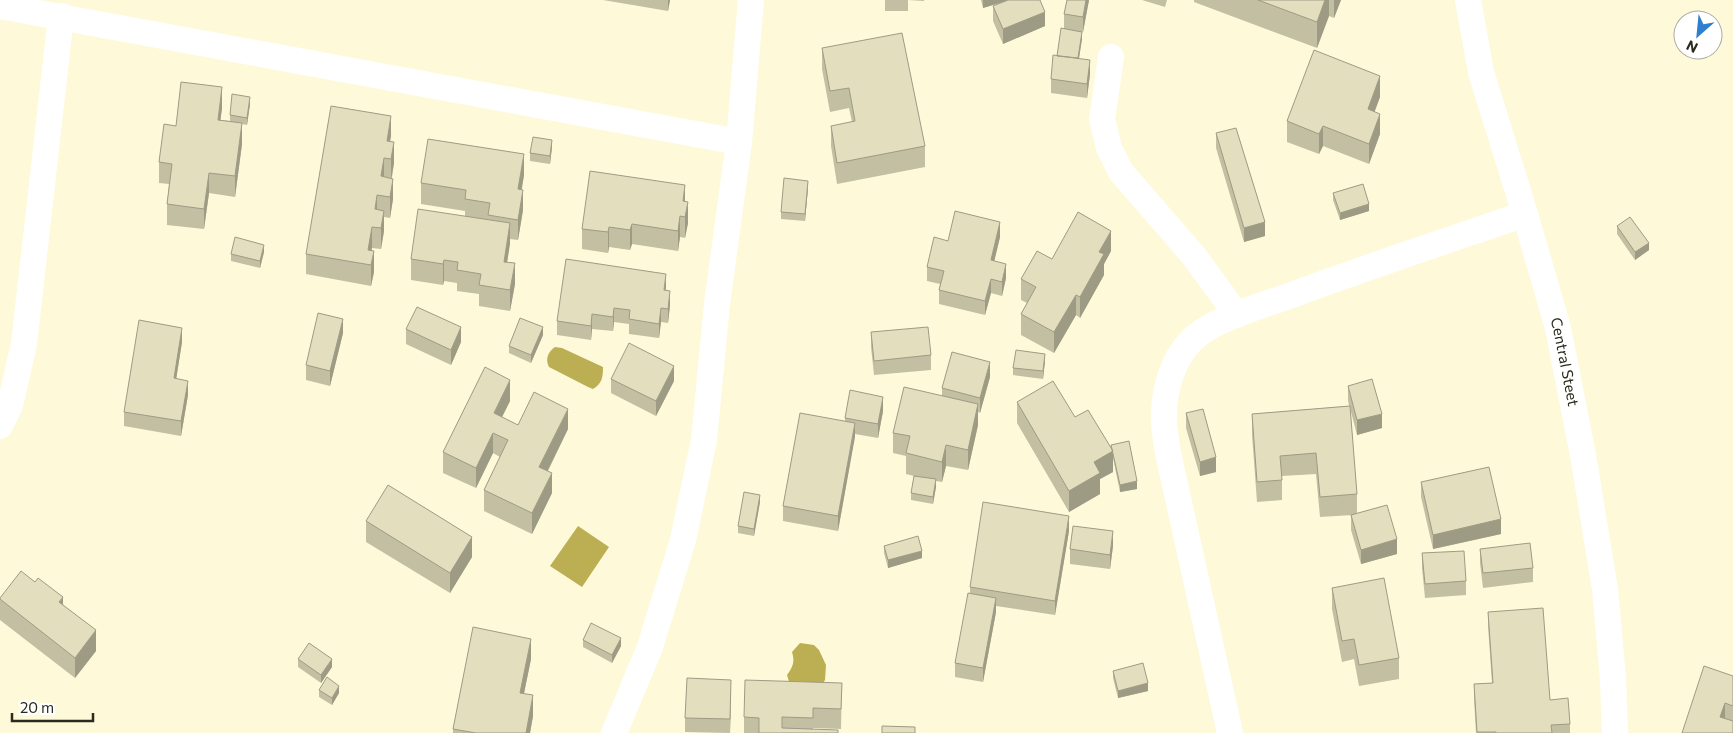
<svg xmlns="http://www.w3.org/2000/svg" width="1733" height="733" viewBox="0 0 1733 733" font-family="Commissioner,sans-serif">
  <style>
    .water { fill: #bcaf53 }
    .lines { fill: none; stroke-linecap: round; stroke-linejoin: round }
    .street { stroke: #fff; stroke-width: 26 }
    .wall { fill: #c2bfa3 }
    .shaded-wall { fill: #9e9b85 }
    .building { fill: #e2debe; stroke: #9e9b85 }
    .labels { text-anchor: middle; stroke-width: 4.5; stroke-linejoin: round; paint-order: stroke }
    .street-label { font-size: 15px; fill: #2b2a1e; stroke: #fff }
  </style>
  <rect width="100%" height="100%" fill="#fefad9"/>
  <!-- water -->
  <path class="water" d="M555 347 562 348 603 367C603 377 602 384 593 389L588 387 549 367C545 359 548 352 555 347Z
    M578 526 609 547 582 587 550 566Z
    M800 643 814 645 819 650 826 665 825 680 818 691 790 685 787 675C793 667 795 662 792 652Z"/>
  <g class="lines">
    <!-- street -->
    <g class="street">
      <path id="s1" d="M1468 0 1481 72 1525 214 1558 328 1583 455 1605 589 1613 678 1615 733"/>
      <path d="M0 6 739 142"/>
      <path d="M1111 57 1102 119 1109 148 1121 172 1194 256 1237 315"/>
      <path d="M0 426 10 405 24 344 61 16"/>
      <path d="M614 733 650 647 683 540 704 440 717 304 739 142 751 0"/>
      <path d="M1230 733 1168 453C1166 440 1163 425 1164 412 1165 387 1173 360 1190 342 1210 320 1261 306 1289 296 1367 267 1446 241 1525 214"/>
    </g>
  </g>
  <!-- wall -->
  <path class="wall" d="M603 0H670L668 11Z
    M885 0H924V1L908 0V11H885Z
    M981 0H1040L1045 26 1003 44 993 21V6L1007 1 983 8Z
    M1067 0H1089L1083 32H1082V39L1079 59 1090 74 1087 98 1051 93V79L1064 28V14Z
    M1142 0H1167L1165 7Z
    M1194 0H1341L1334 18 1329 16 1317 48 1194 2Z
    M822 48 925 146V167L837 184 831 146V126L852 122 849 108 830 112 822 69Z
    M1380 97 1374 112 1380 134 1369 164 1323 146 1319 154 1287 142V121Z
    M250 104 247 125 242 124V144L235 197 209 193 204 229 167 225V204L169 184 159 183V162L176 126 222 108 220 120 230 121V115Z
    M1216 133 1265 236 1244 242 1216 148Z
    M391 136 390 141 394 163 392 178 393 199 390 218 384 217V231L381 249 372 248 371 251 374 272 371 286 306 274V254Z
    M552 147 550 164 530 161V153Z
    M524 175 522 189 523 210 518 240 510 239 507 262 515 284 510 311 479 306V294L457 291V283L444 281 443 285 411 280V259L465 216V211L421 204V183Z
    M808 188 805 221 781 219V212Z
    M1333 193 1369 211 1340 220 1333 200Z
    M685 202 688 223 685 238 680 237 678 251 632 244 630 250 609 247 608 253 582 249V229Z
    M1617 226 1649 250 1635 260 1617 234Z
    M1000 237 994 261 1006 278 1002 296 991 293 985 315 939 304V290L940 284 927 281V267Z
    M1111 251 1104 264V275L1080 318 1076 315 1054 353 1021 335V314L1027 303 1021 300V279Z
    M264 252 260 268 231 261V254Z
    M666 290 670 305 668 323 661 322 659 338 629 334V324L614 322 613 331 592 329 591 340 557 335V321Z
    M406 329 461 342 451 365 406 344Z
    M871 332 931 355V370L874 375 871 347Z
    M343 333 330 386 306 380V365Z
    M543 335 531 363 509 353V346Z
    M182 342 176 379 188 395 181 436 124 426V412Z
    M1045 361 1043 379 1013 375V368Z
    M990 377 980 413 978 412V425L968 470 946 466 942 482 936 481V487L933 504 911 500V493L914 476 906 474V456L893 453V433L942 396V388Z
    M611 379 674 381 656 416 611 393Z
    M1348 386 1382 428 1357 435 1350 408 1357 494V514L1397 554 1361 564 1351 530V515H1352L1320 517 1316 474 1282 476V500L1257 502 1252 435V414L1349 406 1348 400Z
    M510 401 502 417 518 425 568 429 548 471 552 493 532 534 484 511V490L500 457 493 453 476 488 443 473V452Z
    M1017 402 1075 417 1111 449V445L1137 489 1120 492 1113 458V472L1100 479V494L1069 512 1017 423Z
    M883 411 878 438 855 434 838 531 783 521V506L845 421V418Z
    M1186 413 1216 472 1200 476 1186 428Z
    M1421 482 1501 534 1433 549 1421 497Z
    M760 502 754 536 738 533V526Z
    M366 521 472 557 450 593 366 542Z
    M1069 531 1055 615 996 606V612L983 682 955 677V663L970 593V587Z
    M884 546 922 558 888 568 884 553Z
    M1113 546 1110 569 1070 564V549Z
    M1480 549 1533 568V582L1483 588 1480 563Z
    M1422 553 1466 581V595L1425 598 1422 568Z
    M1332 588 1399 658V679L1359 686 1354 659 1342 662 1332 609Z
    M0 598 63 604 96 651 75 678 0 620Z
    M1488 612 1550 700 1570 724V733H1476L1474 699V684L1492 683 1488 626Z
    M583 640 621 646 612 663 583 647Z
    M298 659 332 667 321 683 298 667Z
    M531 659 524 693 533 716 530 733H453V729Z
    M1113 671 1148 691 1118 698 1113 678Z
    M1733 676V733H1682Z
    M842 683 841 729 813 728V729L838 733H744V717Z
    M319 690 339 693 332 705 319 697Z
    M731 694 730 733 685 732V718Z"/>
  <!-- shaded-wall -->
  <path class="shaded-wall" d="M668 0H670L668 11Z
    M983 0H1009L983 8Z
    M1086 0H1089L1083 32V17Z
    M1325 0H1329V16L1317 48V22Z
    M1334 0H1341L1334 18Z
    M1045 12V26L1003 44V29Z
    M1082 32V39L1077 70V62Z
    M1090 60V74L1087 98V84Z
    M1380 76V97L1368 130V109Z
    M222 87V108L218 140V120Z
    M250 97V104L247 125V118Z
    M1380 114V134L1369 164V144Z
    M391 116V136L387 159V141Z
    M242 123V144L235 197V176Z
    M1323 126V146L1319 154V134Z
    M552 140V147L550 164V156Z
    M394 142V163L391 180V159Z
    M524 154V175L518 209V189Z
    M384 158V179L381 197V176Z
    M209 173V193L204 229V209Z
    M393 179V199L390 218V197Z
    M808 181V188L805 221V214Z
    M685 185V206L683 201Z
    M523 190V210L518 240V220Z
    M377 195V216L375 209Z
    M688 202V223L685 238V217Z
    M1369 204V211L1340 220V213Z
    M384 211V231L381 249V228Z
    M680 216V237L678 251V231Z
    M1000 222V237L991 275V260Z
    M1265 222V236L1244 242V228Z
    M510 223V244L504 282V262Z
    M632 224V244L630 250V230Z
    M372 227V248L369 265 368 250Z
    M609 227V247L608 253V232Z
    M1111 231V251L1104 264V275L1080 318V297L1099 252Z
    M1649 243V250L1635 260V252Z
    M264 245V252L260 268V261Z
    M374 251V272L371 286V265Z
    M444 260V281L443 285V264Z
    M515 263V284L510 311V290Z
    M1006 264V278L1002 296V282Z
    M666 274V288L664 304V290Z
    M991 279V293L985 315V301Z
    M670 291V305L668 323V309Z
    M1076 295V315L1054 353V332Z
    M614 308V322L613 331V317Z
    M661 308V322L659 338V324Z
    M592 314V329L591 340V326Z
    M343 319V333L330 386V371Z
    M461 327V342L451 365V350Z
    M543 327V335L531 363V355Z
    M182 328V342L174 393V378Z
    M1045 354V361L1043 379V371Z
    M990 362V377L980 413V398Z
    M674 366V381L656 416V401Z
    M510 380V401L494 433V413Z
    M188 381V395L181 436V421Z
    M883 397V411L878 438V424Z
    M978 404V425L968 470V450Z
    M568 409V429L539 488V467Z
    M1382 414V428L1357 435V420Z
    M855 423V437L838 531V516Z
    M493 433V453L476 488V468Z
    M946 445V466L942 482V462Z
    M1113 451V472L1100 479V494L1069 512V491L1094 462Z
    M1216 457V472L1200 476V462Z
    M552 473V493L532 534V513Z
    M936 479V487L933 504V497Z
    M1137 481V489L1120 492V485Z
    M760 495V502L754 536V529Z
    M1069 516V531L1055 615V601Z
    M1501 519V534L1433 549V535Z
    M1113 531V546L1110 569V555Z
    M472 537V557L450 593V573Z
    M1397 539V554L1361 564V550Z
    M922 551V558L888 568V560Z
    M63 597V618L59 602Z
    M996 598V612L983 682V668Z
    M96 630V651L75 678V658Z
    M621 638V646L612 663V655Z
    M531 639V659L520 713V693Z
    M332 659V667L321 683V675Z
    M731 680V694L730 733V719Z
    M1148 683V691L1118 698V691Z
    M339 686V693L332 705V698Z
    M533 695V716L530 733H526Z
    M1725 703V724L1720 717Z"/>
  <!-- building -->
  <path class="building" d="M1008 0H1040L1045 12 1003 29 993 6Z
    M1067 0H1086L1083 17 1064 14Z
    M1258 0H1325L1317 22Z
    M1061 28 1082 32 1078 58 1057 56Z
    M902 33 925 146 837 163 831 126 855 121 849 88 830 91 822 48Z
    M1314 50 1380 76 1368 109 1380 114 1369 144 1323 126 1319 134 1287 121Z
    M1053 55 1090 60 1087 84 1051 79Z
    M181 82 222 87 218 120 242 123 235 176 209 173 204 209 167 204 172 164 159 162 164 124 176 126Z
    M232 94 250 97 247 118 230 115Z
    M331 106 391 116 387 141 394 142 391 159 384 158 381 176 393 179 390 197 377 195 375 209 384 211 381 228 372 227 368 250 374 251 371 265 306 254Z
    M1236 128 1265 222 1244 228 1216 133Z
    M533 137 552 140 550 156 530 153Z
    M428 139 524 154 518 189 523 190 518 220 488 215 490 203 465 199 466 190 421 183Z
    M590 171 685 185 683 201 688 202 685 217 680 216 678 231 632 224 630 230 609 227 608 232 582 229Z
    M784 178 808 181 805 214 781 212Z
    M1363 184 1369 204 1340 213 1333 193Z
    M418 209 510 223 504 262 515 263 510 290 479 285 481 274 457 270 458 262 444 260 443 264 411 259Z
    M955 211 1000 222 991 260 1006 264 1002 282 991 279 985 301 939 290 944 271 927 267 934 237 948 241Z
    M1078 212 1111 231 1099 252 1104 254 1080 297 1076 295 1054 332 1021 314 1036 287 1021 279 1037 251 1052 259Z
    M1630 217 1649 243 1635 252 1617 226Z
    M235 237 264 245 260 261 231 254Z
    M566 259 666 274 664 290 670 291 668 309 661 308 659 324 629 319 630 310 614 308 613 317 592 314 591 326 557 321Z
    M417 307 461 327 451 350 406 329Z
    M318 313 343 319 330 371 306 365Z
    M520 318 543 327 531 355 509 346Z
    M139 320 182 328 174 378 188 381 181 421 124 412Z
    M928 327 931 355 874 361 871 332Z
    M629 343 674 366 656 401 611 379Z
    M1016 350 1045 354 1043 371 1013 368Z
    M952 352 990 362 980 398 942 388Z
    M485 367 510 380 494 413 518 425 534 392 568 409 539 467 552 473 532 513 484 490 508 440 493 433 476 468 443 452Z
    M1372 379 1382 414 1357 420 1348 386Z
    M1053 381 1075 417 1088 410 1113 451 1094 462 1100 473 1069 491 1017 402Z
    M904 387 978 404 968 450 946 445 942 462 906 453 910 436 893 433Z
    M850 390 883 397 878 424 845 418Z
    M1350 406 1357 494 1320 497 1316 453 1280 456 1282 480 1257 482 1252 414Z
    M1203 409 1216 457 1200 462 1186 413Z
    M800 413 855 423 838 516 783 506Z
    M1129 441 1137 481 1120 485 1111 445Z
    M1489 467 1501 519 1433 535 1421 482Z
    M914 476 936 479 933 497 911 493Z
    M388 485 472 537 450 573 366 521Z
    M744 492 760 495 754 529 738 526Z
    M983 502 1069 516 1055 601 970 587Z
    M1387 505 1397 539 1361 550 1351 515Z
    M1073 526 1113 531 1110 555 1070 549Z
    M918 536 922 551 888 560 884 546Z
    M1530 543 1533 568 1483 573 1480 549Z
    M1464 551 1466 581 1425 584 1422 553Z
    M21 571 35 582 38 578 63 597 59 602 96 630 75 658 0 599V598Z
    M1384 578 1399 658 1359 665 1354 639 1342 641 1332 588Z
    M968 593 996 598 983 668 955 663Z
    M1543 608 1550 700 1568 698 1570 724 1551 725 1552 733H1496V732H1477L1474 684 1493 683 1488 612Z
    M591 623 621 638 612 655 583 640Z
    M473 627 531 639 520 693 533 695 526 733H476L453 729Z
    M309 643 332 659 321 675 298 659Z
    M1143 663 1148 683 1118 691 1113 671Z
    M1704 666 1733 676V706L1725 703 1720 717 1733 721V733H1682Z
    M327 677 339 686 332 698 319 690Z
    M687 678 731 680 730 719 685 718Z
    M745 680 842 683 841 709 813 708V718L782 717V728L838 730V733H759V718L744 717Z
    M882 726 915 727V733H882Z"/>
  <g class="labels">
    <!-- street labels -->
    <g class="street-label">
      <text dy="5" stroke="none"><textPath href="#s1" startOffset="375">Central Steet</textPath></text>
    </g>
  </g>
  <!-- north arrow -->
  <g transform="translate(1698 35) rotate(207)"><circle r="24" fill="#ffffff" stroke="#aaaaa5"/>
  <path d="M0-4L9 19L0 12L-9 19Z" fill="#2e7fcf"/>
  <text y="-8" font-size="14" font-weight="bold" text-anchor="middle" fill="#2b2a1e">N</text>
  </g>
  <!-- scale -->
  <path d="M12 713v8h81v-8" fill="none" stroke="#2b2a1e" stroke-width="2.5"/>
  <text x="20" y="713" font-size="15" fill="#2b2a1e" stroke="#ffffff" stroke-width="4" paint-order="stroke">20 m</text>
</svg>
